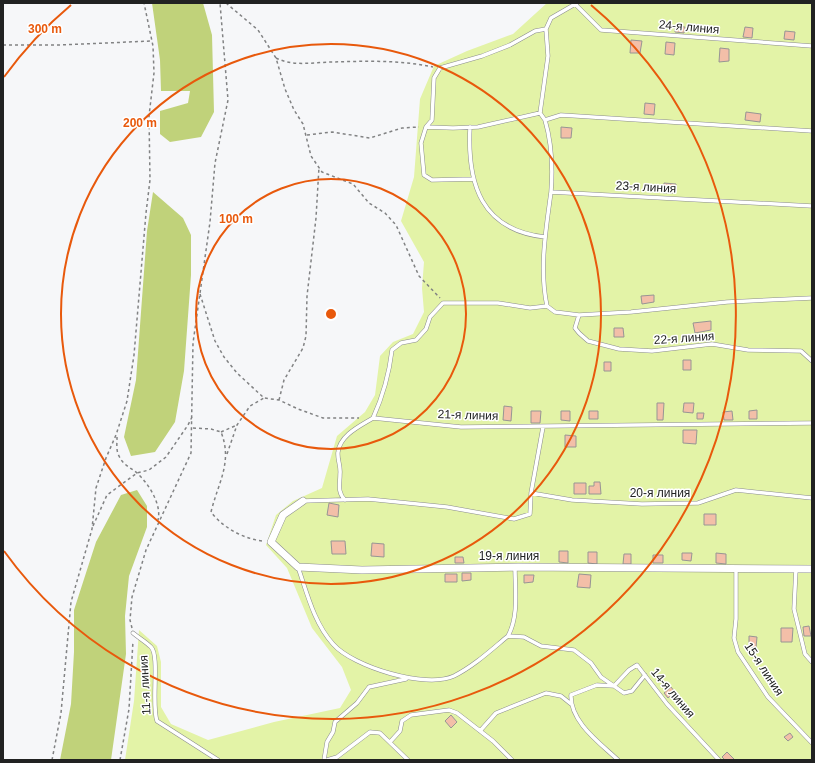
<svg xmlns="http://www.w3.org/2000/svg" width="815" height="763" viewBox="0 0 815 763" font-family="Arial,sans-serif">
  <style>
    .green { fill: #e3f3a7 }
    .forest { fill: #c0d27a }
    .building { fill: #f3bfa8; stroke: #979594 }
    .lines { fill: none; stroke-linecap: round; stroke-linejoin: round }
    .service-casing { stroke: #8b8c8e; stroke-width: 4.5 }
    .minor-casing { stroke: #8b8c8e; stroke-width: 8 }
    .path { stroke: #818283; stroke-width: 1.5; stroke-dasharray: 3 3; stroke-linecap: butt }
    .service { stroke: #fff; stroke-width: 3.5 }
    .minor { stroke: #fff; stroke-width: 7 }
    .ring { fill: none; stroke: #e8590c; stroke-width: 2 }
    .labels { text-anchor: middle; stroke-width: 3; stroke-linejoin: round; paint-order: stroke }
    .street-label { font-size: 12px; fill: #212222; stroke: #fff }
    .centre { fill: #e8590c; stroke: #fff; stroke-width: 2 }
    .ring-label { font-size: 12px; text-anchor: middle; font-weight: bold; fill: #e8590c; stroke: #fff; stroke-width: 3; stroke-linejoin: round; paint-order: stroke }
  </style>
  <rect width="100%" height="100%" fill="#f6f7f9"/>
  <!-- green -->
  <path class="green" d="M547 3H812V760H125L134 701 139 630 157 646 161 662V707L171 724 208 740 274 722 340 708 351 690 342 667 312 628 287 568 266 545 276 515 293 501 322 488 337 436 365 412 375 395 380 356 393 342 413 334 424 312 422 288 424 262 401 221 414 177 420 99 434 66 467 51 513 34Z"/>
  <!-- forest -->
  <path class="forest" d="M152 3H203L212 35 214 112 201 137 170 142 160 134V111L188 103 190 91H161L160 60Z
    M153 192 183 218 191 235V275L184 371 175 422 155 452 131 456 124 437 136 380 147 231Z
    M137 490 147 506V527L129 576 125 616 126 654 111 760H60L71 704 74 652V610L96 542 121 495Z"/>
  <!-- building -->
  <path class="building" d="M675 26 685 27 684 33 675 32Z
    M745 27 753 28 752 38 743 37Z
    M785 31 795 32 794 40 784 39Z
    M631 40 642 41 640 53H630Z
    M666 42 675 43 674 55 665 54Z
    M720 48 729 49V61L719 62Z
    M645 103 655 104 654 115 644 114Z
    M746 112 761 114 760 122 745 120Z
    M561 127 572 128 571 138H561Z
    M664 183 676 184 675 193H663Z
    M654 295V302L642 304 641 296Z
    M711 321V330L695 333 693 323Z
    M614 328H623L624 337H614Z
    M683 360H691V370H683Z
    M604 362H611V371H604Z
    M657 403H664L663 420H657Z
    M684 403H694L693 413 683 412Z
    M504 406 512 407 511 421 503 420Z
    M757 410V419H749V411Z
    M531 411H541L540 423H531Z
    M561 411H570V421L561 420Z
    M589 411H598V419H589Z
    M732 411 733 420H724L723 412Z
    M697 413H704L703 419H697Z
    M683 430H697L696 444 683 443Z
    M565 435 576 436V447H565Z
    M594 482H600L601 494H589V486H594Z
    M574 483H586V494H574Z
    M329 503 339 505 338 517 327 515Z
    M704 514H716V525H704Z
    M331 541H345L346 554H332Z
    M372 543 384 544V557L371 556Z
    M559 551H568V563L559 562Z
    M588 552H597V564L588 563Z
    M682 553H692L691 561 682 560Z
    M716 553 726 554V564L716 563Z
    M624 554H631V564H623Z
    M653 555H663V563H653Z
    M455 557H463L464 563H455Z
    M462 573H471V580L462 581Z
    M445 574H457V582H445Z
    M579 574 591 575 590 588 577 587Z
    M524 575H534L533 582 524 583Z
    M809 626 811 636H804L803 627Z
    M781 628H793L792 642H781Z
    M749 636 757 637 756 648 749 647Z
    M671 687 675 692 668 698 664 693Z
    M451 715 457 722 451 728 445 721Z
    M790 733 793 737 788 741 784 737Z
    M727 752 734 759 733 760H725L722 757Z"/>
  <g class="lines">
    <!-- service casing -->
    <g class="service-casing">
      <path id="service" d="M577 3 551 18 546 29 548 56 540 113 545 120 561 115 812 131
        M575 4 601 30 812 46
        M545 120C552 144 553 167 551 192L812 206
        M426 127 453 128 478 127 540 113
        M470 127C467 184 481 230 545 237
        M473 179 432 180 424 175 421 143 426 127 432 120 434 78 440 68 482 56 510 45 535 31 546 29
        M551 192C546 229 539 269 547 306L555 312 579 315 631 312 727 302 812 298
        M547 306 530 308 498 303H443L430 317 426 329 416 340 401 343 392 350C389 375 383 396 373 418L461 427 812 423
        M579 315 575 328 579 333 588 341 619 349 652 351 712 344 748 350 801 351 812 361
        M531 493 572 500 642 504 698 503 736 490 812 498
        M345 500C337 492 340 484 340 474 341 466 337 459 338 452 340 435 360 426 373 418
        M303 501 368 499 447 507 514 519 530 514 531 493 543 427
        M298 567C307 593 314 623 333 644 353 667 426 689 454 676 474 666 491 650 508 636
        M515 567C515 590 519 616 508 636L524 637 541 646 574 650 591 663 601 677 624 693 632 691 645 675
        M736 568V619L734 638 738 652 768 697 812 743
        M796 569 794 609 805 654 812 662
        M133 633C139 638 146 642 151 647 160 656 151 704 157 721L218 760
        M480 731 496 713 546 693 561 696 571 704
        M390 742 400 731 402 721 411 715 449 710 457 713 493 741 512 760
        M324 760 327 742 333 732 335 722 357 703 369 687 406 679
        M327 760 337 757 370 732 380 733 408 760
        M618 760C600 743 570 722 571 695L597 685 614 686 629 670 637 665 667 704 719 760"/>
    </g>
    <!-- minor casing -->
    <g class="minor-casing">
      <path id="minor" d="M303 501 283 515 271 542 298 567 362 570 518 567 812 569"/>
    </g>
    <!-- path -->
    <path class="path" d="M226 3 258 30 276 58 285 89 294 110 303 124 311 156 322 172 353 184 369 203 385 213 396 225 419 276 440 298
      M3 45H59L152 41
      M276 58C294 67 314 62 334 62 366 61 401 60 433 67
      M307 135 332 132 370 138 402 128 419 127
      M200 294 215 341 224 357 237 373 264 398 279 400 298 409 323 418H359
      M279 400 284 380 303 348 306 336 307 296 316 218 319 167
      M193 428 211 429 221 432C233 462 218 483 211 512 223 528 244 539 263 541
      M221 432 237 425
      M117 437C117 443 116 451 119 456 123 465 130 467 137 473 148 483 162 504 158 520
      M227 454 237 425 250 406 264 398
      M93 526 107 495 137 473 149 470 166 457 188 425 193 415
      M132 628 130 620 132 597 146 550 191 453 193 343 210 222 215 163 228 100 220 3
      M52 760 61 713 71 602 92 529 96 488 106 458 116 435 127 401 134 355 146 213 150 180 149 116 154 73 153 46 144 3
      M120 760 129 709 133 641"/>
    <!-- service -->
    <use href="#service" class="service"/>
    <!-- minor -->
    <use href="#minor" class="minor"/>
  </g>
  <!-- distance rings -->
  <g class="ring">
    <circle cx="331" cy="314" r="135"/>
    <circle cx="331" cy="314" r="270"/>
    <path d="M4 77A404 404 0 0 1 71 5M591 5A404 404 0 1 1 4 551"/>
  </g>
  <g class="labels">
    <!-- street labels -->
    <g class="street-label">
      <text transform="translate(689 27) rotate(5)" y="4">24-я линия</text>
      <text transform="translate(646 187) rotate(3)" y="4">23-я линия</text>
      <text transform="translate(684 338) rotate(-4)" y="4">22-я линия</text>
      <text transform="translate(468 415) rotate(2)" y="4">21-я линия</text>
      <text x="660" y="497">20-я линия</text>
      <text x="509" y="560">19-я линия</text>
      <text transform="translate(764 669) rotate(57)" y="4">15-я линия</text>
      <text transform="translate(145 685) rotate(-93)" y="4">11-я линия</text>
      <text transform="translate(673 693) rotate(50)" y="4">14-я линия</text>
    </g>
  </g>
  <circle cx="331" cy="314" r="6" class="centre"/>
  <g class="ring-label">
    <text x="45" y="33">300 m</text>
    <text x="140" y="127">200 m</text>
    <text x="236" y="223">100 m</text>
  </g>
  <!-- border -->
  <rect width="815" height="763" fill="none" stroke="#212222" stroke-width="8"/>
</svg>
